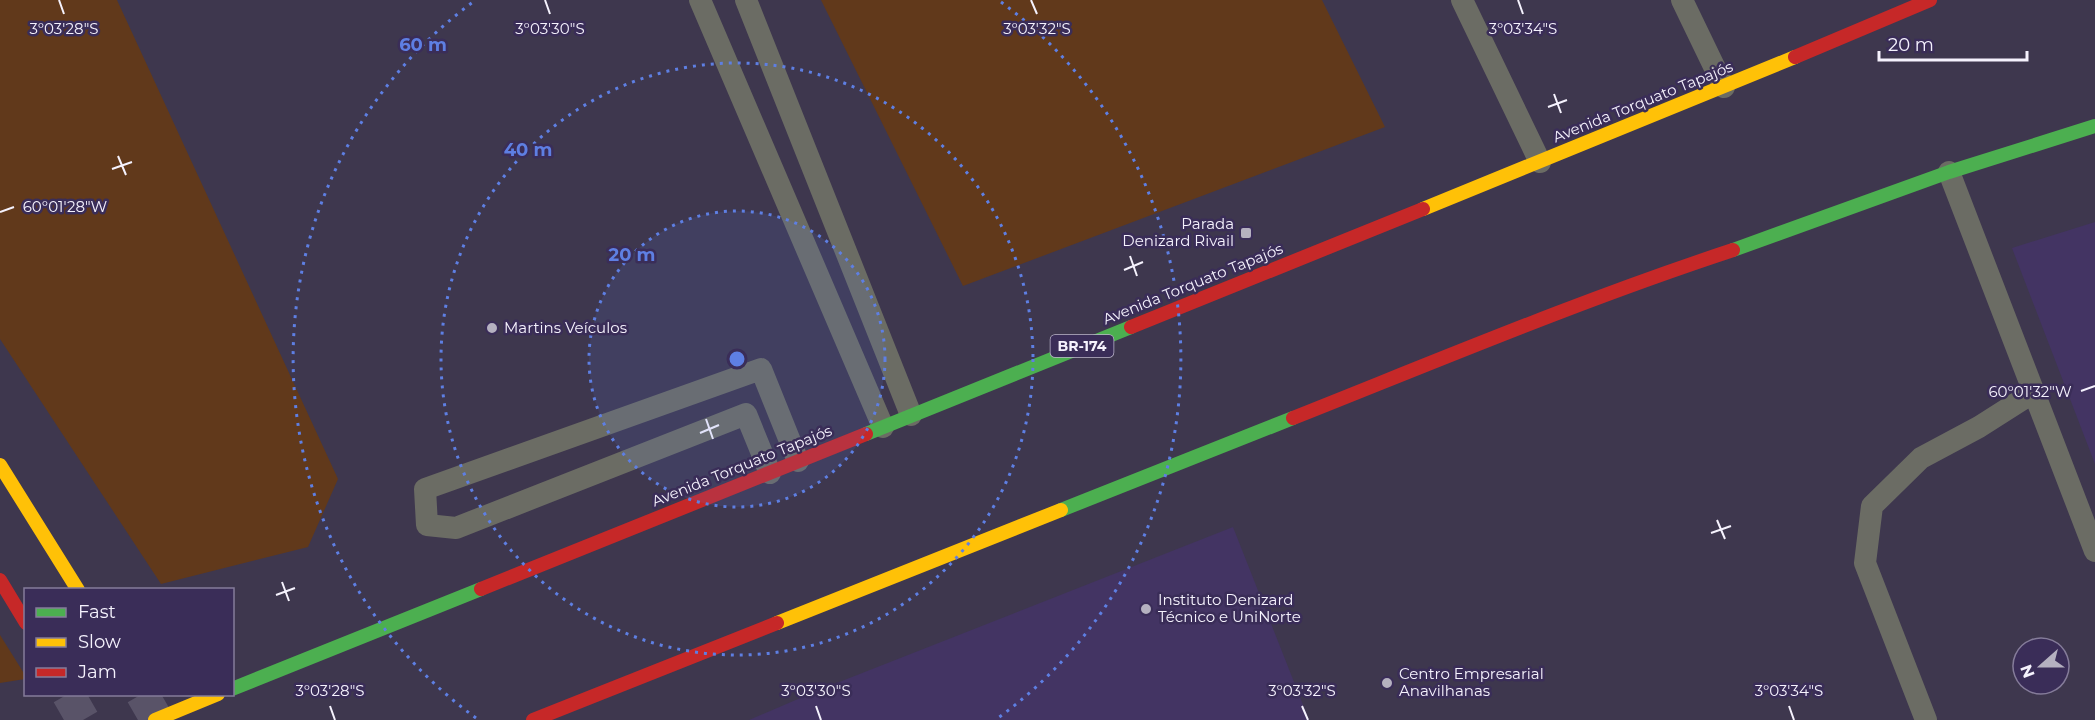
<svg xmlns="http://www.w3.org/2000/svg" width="2095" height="720" viewBox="0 0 2095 720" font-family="Montserrat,sans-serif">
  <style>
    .built { fill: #433463 }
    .green { fill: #61391b }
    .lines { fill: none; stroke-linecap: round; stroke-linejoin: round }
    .secondary-tunnel { stroke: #595368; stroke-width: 33; stroke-dasharray: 33 16; stroke-linecap: butt }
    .lane { stroke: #6b6c64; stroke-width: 22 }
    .fast { stroke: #4caf50; stroke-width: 14 }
    .slow { stroke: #ffc107; stroke-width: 14 }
    .jam { stroke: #c62828; stroke-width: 14 }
    .ticks { fill: none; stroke: #f5f2fd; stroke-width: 2 }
    .ring { fill: none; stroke: #5e7fe3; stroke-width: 3; stroke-dasharray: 3 6 }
    .poi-dot { fill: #b5b1c0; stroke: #3a2d58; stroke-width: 2 }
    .labels { text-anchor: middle; stroke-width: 5; stroke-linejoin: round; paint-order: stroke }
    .shield { fill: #3a2d58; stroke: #bdb7cc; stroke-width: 1.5 }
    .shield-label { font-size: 14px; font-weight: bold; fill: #f5f2fd }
    .street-label { font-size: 15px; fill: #f5f2fd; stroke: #3a2d58 }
    .poi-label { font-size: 15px; fill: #f5f2fd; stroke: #3a2d58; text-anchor: start }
    .ticks-label { font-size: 15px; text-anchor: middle; fill: #f5f2fd; stroke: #3a2d58; stroke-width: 5; stroke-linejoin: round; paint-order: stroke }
    .centre { fill: #5e7fe3; stroke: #3a2d58; stroke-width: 3 }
    .ring-label { font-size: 18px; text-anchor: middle; font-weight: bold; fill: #5e7fe3; stroke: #3a2d58; stroke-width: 5; stroke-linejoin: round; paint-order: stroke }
  </style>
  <rect width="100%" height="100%" fill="#3e374e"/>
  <!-- built -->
  <path class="built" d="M2095 222V464L2012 248Z
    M1233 527 1309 720H749L819 690Z"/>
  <!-- green -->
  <path class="green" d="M0 0H117L338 479 308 547 161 584 0 339Z
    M821 0H1322L1385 127 963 286Z
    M0 635 25 675V679L0 683Z"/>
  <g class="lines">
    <!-- secondary-tunnel -->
    <path class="secondary-tunnel" d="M68 694 83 720
      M142 694 157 720"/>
    <!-- lane -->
    <path class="lane" d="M700 0 883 427
      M746 0 911 415
      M1462 0 1540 162
      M1682 0 1724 87
      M1949 172 2095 551
      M770 473 746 414 456 528 427 525 425 489 761 369 798 461
      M1926 720 1865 563 1872 506 1921 458 1979 427 2034 392"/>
    <!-- fast -->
    <path class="fast" d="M1733 250 1949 172 2095 126
      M866 434 1131 327
      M1061 510 1293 418
      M232 689 481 589"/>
    <!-- slow -->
    <path class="slow" d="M1423 209 1795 57
      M0 465 78 590
      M777 623 1061 510
      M155 720 218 694"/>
    <!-- jam -->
    <path class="jam" d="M1795 57 1930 0
      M1131 327 1423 209
      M1293 418C1439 360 1584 299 1733 250
      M0 580 26 623
      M481 589 866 434
      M533 720 777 623"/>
  </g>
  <!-- ticks -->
  <path class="ticks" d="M59 0 64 14M545 0 550 14M1031 0 1037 14M1518 0 1523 14M1554 94 1561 113M1548 107 1567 100M118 156 126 175M112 169 132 162M0 212 14 207M1130 256 1137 276M1124 270 1143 262M2081 391 2095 386M706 419 713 439M700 433 719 425M1717 520 1725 539M1711 533 1731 526M282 582 289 601M276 595 295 588M330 706 335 720M816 706 821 720M1302 706 1308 720M1789 706 1794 720"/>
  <!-- distance rings -->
  <circle cx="737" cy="359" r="148" fill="#5e7fe3" fill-opacity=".12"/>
  <g class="ring">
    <circle cx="737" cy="359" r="148"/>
    <circle cx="737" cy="359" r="296"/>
    <path d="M476 718A444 444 0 0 1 473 2M1001 2A444 444 0 0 1 998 718"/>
  </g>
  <!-- markers -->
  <g class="poi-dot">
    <rect x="1240" y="227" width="12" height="12" rx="3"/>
    <circle cx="492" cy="328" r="6"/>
    <circle cx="1146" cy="609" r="6"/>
    <circle cx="1387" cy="683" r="6"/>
  </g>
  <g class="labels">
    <!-- shield labels -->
    <rect class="shield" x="1050.5" y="335" width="63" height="22" rx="4.5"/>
    <g class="shield-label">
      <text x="1082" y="351">BR-174</text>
    </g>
    <!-- street labels -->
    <g class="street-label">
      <text transform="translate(1643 102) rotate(-22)" y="5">Avenida Torquato Tapajós</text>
      <text transform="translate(1193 284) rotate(-22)" y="5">Avenida Torquato Tapajós</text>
      <text transform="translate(742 466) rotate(-22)" y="5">Avenida Torquato Tapajós</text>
    </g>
    <!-- poi labels -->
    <g class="poi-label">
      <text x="1234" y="229" text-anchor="end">Parada<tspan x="1234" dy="17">Denizard Rivail</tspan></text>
      <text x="504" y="333">Martins Veículos</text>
      <text x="1158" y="605">Instituto Denizard<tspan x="1158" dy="17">Técnico e UniNorte</tspan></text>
      <text x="1399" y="679">Centro Empresarial<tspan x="1399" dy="17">Anavilhanas</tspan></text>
    </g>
  </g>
  <g class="ticks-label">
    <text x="64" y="34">3°03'28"S</text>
    <text x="550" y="34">3°03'30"S</text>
    <text x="1037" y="34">3°03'32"S</text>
    <text x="1523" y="34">3°03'34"S</text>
    <text x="65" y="212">60°01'28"W</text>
    <text x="2030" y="397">60°01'32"W</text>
    <text x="330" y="696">3°03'28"S</text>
    <text x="816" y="696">3°03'30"S</text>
    <text x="1302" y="696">3°03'32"S</text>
    <text x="1789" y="696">3°03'34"S</text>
  </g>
  <circle cx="737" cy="359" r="9" class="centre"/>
  <g class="ring-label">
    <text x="423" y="51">60 m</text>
    <text x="528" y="156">40 m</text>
    <text x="632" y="261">20 m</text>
  </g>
  <!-- legend -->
  <rect x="24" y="588" width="210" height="108" fill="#3a2d58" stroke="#857c9a" stroke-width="1.5"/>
  <rect x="36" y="608" width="30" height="9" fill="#4caf50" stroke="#857c9a" stroke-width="1.5"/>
  <text x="78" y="618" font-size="18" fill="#f5f2fd">Fast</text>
  <rect x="36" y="638" width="30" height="9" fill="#ffc107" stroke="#857c9a" stroke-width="1.5"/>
  <text x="78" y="648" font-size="18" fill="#f5f2fd">Slow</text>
  <rect x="36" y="668" width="30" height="9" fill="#c62828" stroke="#857c9a" stroke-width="1.5"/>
  <text x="78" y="678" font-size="18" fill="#f5f2fd">Jam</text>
  <!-- north arrow -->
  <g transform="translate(2041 666) rotate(249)"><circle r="28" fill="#3a2d58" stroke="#857c9a" stroke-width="1.5"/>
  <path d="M0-4.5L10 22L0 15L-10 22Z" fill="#b5b1c0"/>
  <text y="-9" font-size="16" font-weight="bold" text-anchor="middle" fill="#f5f2fd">N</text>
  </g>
  <!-- scale -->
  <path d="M1879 51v9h148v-9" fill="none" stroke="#f5f2fd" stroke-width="3"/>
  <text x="1888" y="51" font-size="18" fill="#f5f2fd" stroke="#3a2d58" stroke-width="4.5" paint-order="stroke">20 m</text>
</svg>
